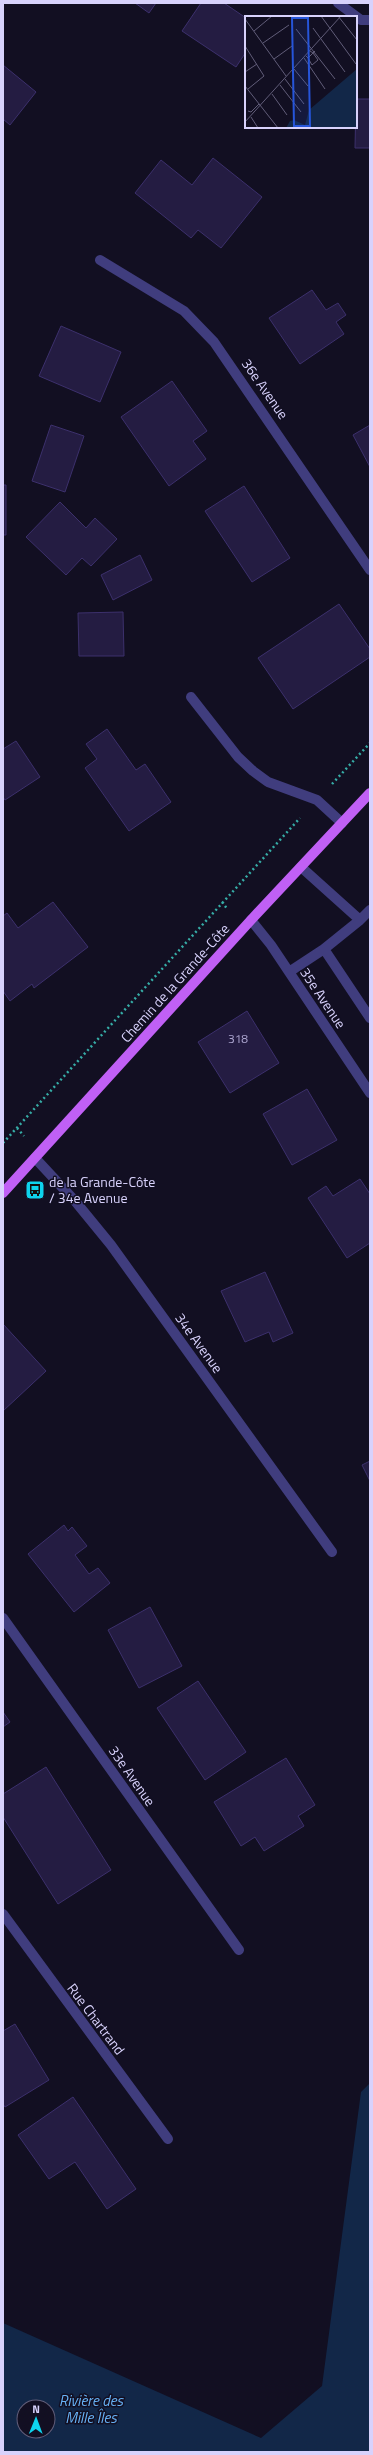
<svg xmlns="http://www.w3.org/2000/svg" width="373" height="2455" viewBox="0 0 373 2455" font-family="'Titillium Web',sans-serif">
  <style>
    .water { fill: #122748; fill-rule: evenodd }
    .building { fill: #241c42; stroke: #3c306c }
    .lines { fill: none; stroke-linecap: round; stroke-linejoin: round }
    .path { stroke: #36ada7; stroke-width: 2.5; stroke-dasharray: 2 3; stroke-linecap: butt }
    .minor { stroke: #403d7e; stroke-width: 10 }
    .major { stroke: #c060f5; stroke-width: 10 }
    .labels { text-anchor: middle; stroke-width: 3; stroke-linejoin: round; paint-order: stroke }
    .number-label { font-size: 12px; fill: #aba4ce }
    .street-label { font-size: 14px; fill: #d8d2fc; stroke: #120f22 }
    .poi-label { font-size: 14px; fill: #d8d2fc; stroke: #120f22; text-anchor: start }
    .water-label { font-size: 15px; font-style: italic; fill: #67b2f6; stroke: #120f22 }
    .inset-road { fill: none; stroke: #615d79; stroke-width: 1 }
    .view { fill: #2655da; fill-opacity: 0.15; stroke: #2655da; stroke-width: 2 }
    .inset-edge { fill: none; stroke: #d8d2fc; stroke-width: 2 }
  </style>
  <rect width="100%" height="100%" fill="#120f22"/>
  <!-- water -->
  <path class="water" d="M370 2083V2452H3V2323L261 2438 322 2386 361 2092ZM24 2407H48V2431H24Z"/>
  <!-- building -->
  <path class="building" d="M135 3H156L149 13Z
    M201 3H224L246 18V52L236 67 182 31Z
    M3 65 36 92 10 125 3 119Z
    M356 99H370V148H355Z
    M213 158 262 197 221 248 198 230 191 238 135 193 161 160 192 185Z
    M312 290 326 310 338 303 346 315 336 322 344 334 300 364 269 318Z
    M61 326 121 352 100 402 39 376Z
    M172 381 207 431 193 441 206 459 169 486 121 417Z
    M51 425 84 436 65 492 32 481Z
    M370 425V467L353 435Z
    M3 485H6V535H3Z
    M244 486 290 558 252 582 205 511Z
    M60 502 86 528 95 518 117 539 91 566 82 558 66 575 26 537Z
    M140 555 152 580 113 600 101 575Z
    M339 604 370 649V657L293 709 258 658Z
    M123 612 124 656H79L78 613Z
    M107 729 136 770 145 764 171 802 129 831 85 768 97 759 86 744Z
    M16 741 40 777 5 800 3 797V749Z
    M53 902 88 947 34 988 32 984 10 1001 3 991V916L7 913 18 928Z
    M247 1011 279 1063 230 1093 198 1042Z
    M307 1089 337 1140 292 1165 263 1114Z
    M360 1179 370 1194V1243L347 1258 308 1198 326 1186 333 1196Z
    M265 1272 293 1333 273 1342 269 1332 245 1342 221 1291Z
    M3 1324 46 1371 3 1411Z
    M370 1461V1481L362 1465Z
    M64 1525 68 1531 72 1527 87 1546 75 1555 89 1574 98 1568 110 1583 74 1612 28 1554Z
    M150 1607 182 1666 139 1688 108 1630Z
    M198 1681 246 1752 205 1780 157 1708Z
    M3 1712 10 1722 3 1727Z
    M286 1758 315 1805 298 1816 304 1826 264 1851 255 1837 241 1846 214 1802Z
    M46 1767 111 1870 58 1904 3 1817V1794Z
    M15 2024 49 2080 5 2107 3 2104V2031Z
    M73 2097 136 2189 107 2209 75 2162 49 2179 18 2135Z"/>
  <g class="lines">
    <!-- path -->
    <path class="path" d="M332 784 370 743
      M222 902 228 910
      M17 1128 24 1136
      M3 1143 300 818"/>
    <!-- minor -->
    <path class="minor" d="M338 3 361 20H370
      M100 260 184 311 214 342 370 570
      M191 697 238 757 253 771 268 782 317 800 342 823
      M301 867 360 920 370 910
      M251 920 271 945 370 1093
      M360 920 324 949 370 1018
      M289 972 324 949
      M35 1158 75 1201 111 1245 332 1552
      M3 1618 239 1950
      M3 1914 168 2139"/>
    <!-- major -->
    <path class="major" d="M3 1193 251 920 370 793"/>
  </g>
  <!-- icons -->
  <defs>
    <g id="bus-square" transform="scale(1)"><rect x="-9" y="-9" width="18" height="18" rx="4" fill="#0ed3ed" stroke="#120f22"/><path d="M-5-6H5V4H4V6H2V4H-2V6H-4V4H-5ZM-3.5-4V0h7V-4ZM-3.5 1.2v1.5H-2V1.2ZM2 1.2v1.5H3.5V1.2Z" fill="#111"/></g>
  </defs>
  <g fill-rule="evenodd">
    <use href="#bus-square" x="35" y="1190"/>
  </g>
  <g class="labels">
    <!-- number labels -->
    <g class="number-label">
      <text x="238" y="1043">318</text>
    </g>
    <!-- street labels -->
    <g class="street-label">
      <text transform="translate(265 389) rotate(55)" y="5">36e Avenue</text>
      <text transform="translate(175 983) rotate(-48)" y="5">Chemin de la Grande-Côte</text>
      <text transform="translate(323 998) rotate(56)" y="5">35e Avenue</text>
      <text transform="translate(199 1343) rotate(54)" y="5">34e Avenue</text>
      <text transform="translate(132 1776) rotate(55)" y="5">33e Avenue</text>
      <text transform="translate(96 2019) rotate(53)" y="5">Rue Chartrand</text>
    </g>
    <!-- poi labels -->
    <g class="poi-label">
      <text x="49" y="1187">de la Grande-Côte<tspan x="49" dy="16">/ 34e Avenue</tspan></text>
    </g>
    <!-- water labels -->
    <g class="water-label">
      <text x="91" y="2406">Rivière des<tspan x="91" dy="17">Mille Îles</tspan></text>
    </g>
  </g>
  <!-- overview -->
  <g transform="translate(245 16)">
    <rect width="112" height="112" fill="#120f22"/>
    <path d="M112 53V112H41L45 105 49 104 60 109 64 94Z" fill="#122748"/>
    <path class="inset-road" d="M76 0 111 48M93 0 112 24M0 3 41 60M68 12 100 56M51 13 90 63M9 15 27 0M18 27 44 9M0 30 19 60 3 73M61 40 63 42 68 37 65 35M59 42 80 73M63 42 67 49 73 44 68 37 70 35M29 43 47 30M49 53 63 70M0 56 12 48M40 63 59 88M35 69 56 96M0 70 33 112M27 78 42 99M3 95 6 96 14 88M6 101 13 112M0 106 96 0"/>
    <path class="view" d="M47 2H63L65 110H49Z"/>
    <rect width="112" height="112" class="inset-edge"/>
  </g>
  <!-- border -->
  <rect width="373" height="2455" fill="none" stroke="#d8d2fc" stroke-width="8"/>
  <!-- north arrow -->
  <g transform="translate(36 2419) rotate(1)"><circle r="19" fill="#120f22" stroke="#615d79"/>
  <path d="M0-3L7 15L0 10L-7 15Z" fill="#0ed3ed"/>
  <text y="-6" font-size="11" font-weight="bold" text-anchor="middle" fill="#d8d2fc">N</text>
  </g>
</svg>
